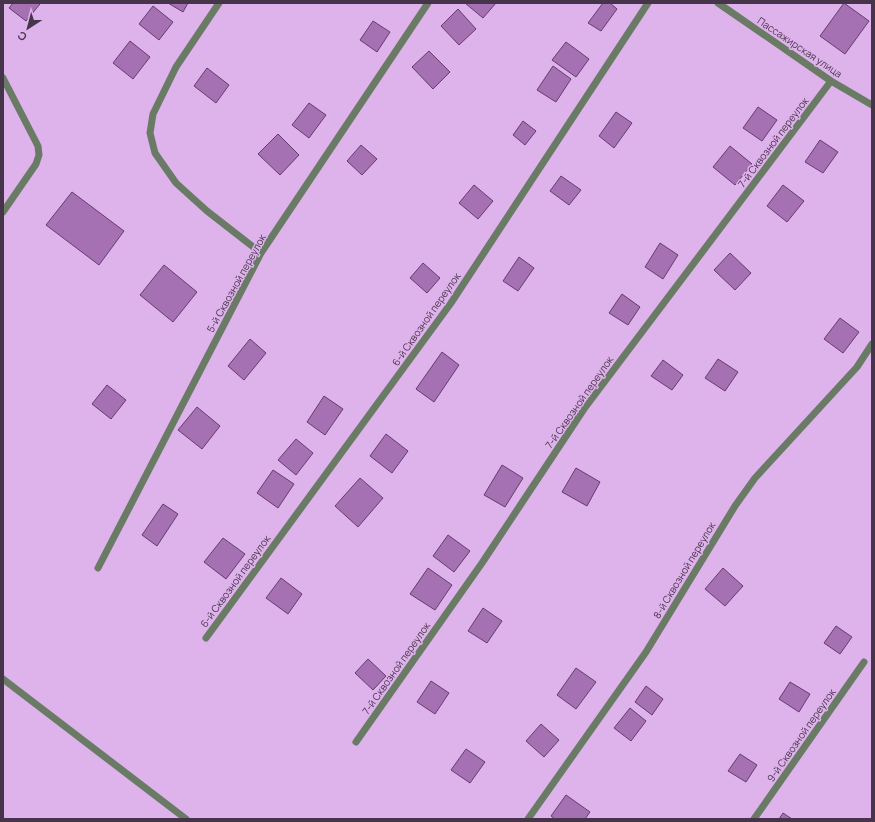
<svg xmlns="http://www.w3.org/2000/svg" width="875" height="822" viewBox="0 0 875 822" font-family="Manrope,sans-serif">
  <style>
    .building { fill: #a571b3; stroke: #643d6e }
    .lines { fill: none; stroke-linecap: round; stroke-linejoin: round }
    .minor { stroke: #697b64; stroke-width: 7 }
    .labels { text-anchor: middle; stroke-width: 3; stroke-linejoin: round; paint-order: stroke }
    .street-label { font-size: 10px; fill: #46344b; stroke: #deb2ea }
  </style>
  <rect width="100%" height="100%" fill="#deb2ea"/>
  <!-- building -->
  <path class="building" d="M13 3H40V4L26 21 9 8Z
    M168 3H188L183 12Z
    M465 3H496L483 18Z
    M603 3H610L617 9 601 31 588 23Z
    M844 3 869 21 845 54 820 36Z
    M153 6 173 22 159 40 139 24Z
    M458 9 476 29 459 45 441 26Z
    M373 21 390 32 377 52 360 40Z
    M130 41 150 57 133 79 113 63Z
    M566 42 589 59 576 77 552 60Z
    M429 51 450 72 433 89 412 67Z
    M553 66 571 79 556 102 537 90Z
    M207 68 229 85 216 103 194 86Z
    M309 103 326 115 309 138 292 125Z
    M758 107 777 120 762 141 743 128Z
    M616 112 632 123 614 148 599 136Z
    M523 121 536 131 525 145 513 135Z
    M278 134 299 155 280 175 258 154Z
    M820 140 838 152 823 173 805 162Z
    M361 145 377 159 362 175 347 161Z
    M730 146 752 164 735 185 713 167Z
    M561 176 581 190 569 205 550 191Z
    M474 185 493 201 478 219 459 203Z
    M783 185 804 201 787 222 767 206Z
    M72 192 124 231 99 265 46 225Z
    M660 243 678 255 663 279 645 267Z
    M730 253 751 273 735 290 714 270Z
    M519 257 534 268 518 291 503 281Z
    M423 263 440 278 427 293 410 278Z
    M164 265 197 292 173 322 140 295Z
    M622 294 640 307 628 325 609 313Z
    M840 318 859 332 843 353 824 339Z
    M250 339 266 353 244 380 228 366Z
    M442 352 459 365 434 402 416 389Z
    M718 359 738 372 725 391 705 378Z
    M663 360 683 375 672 390 651 376Z
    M107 385 126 400 111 419 92 404Z
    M324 396 343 409 325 435 307 422Z
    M197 407 220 426 202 449 178 430Z
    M386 434 408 451 392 473 370 456Z
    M296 439 313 453 296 475 278 460Z
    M502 465 523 478 505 507 484 495Z
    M576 468 600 482 587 506 562 492Z
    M273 470 294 484 278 508 257 493Z
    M360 478 383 498 358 527 335 506Z
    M163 504 178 514 157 546 142 535Z
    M448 535 470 551 454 572 433 556Z
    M223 538 245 554 226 579 204 562Z
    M428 568 452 585 435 610 410 594Z
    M723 568 743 586 725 606 705 589Z
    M281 578 302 594 288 614 266 598Z
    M483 608 502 621 487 643 468 631Z
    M836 626 852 637 840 654 824 643Z
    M368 659 386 676 373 690 355 673Z
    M576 668 596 682 576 709 557 695Z
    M431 681 449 693 435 714 417 702Z
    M790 682 810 694 799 712 779 699Z
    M646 686 663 699 652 715 635 702Z
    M630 708 646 721 631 741 614 728Z
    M541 724 559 740 544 757 526 741Z
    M466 749 485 762 470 783 451 770Z
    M740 754 757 765 746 782 728 771Z
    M566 795 590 812 585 819H555L551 816Z
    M783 813 792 819H779Z"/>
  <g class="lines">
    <!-- minor -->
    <path class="minor" d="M219 3 176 67 153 114 150 133 155 153 176 183 207 211 261 253
      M718 3 831 81 872 105
      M3 78 38 146 39 155 36 164 3 212
      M98 568 261 253 428 3
      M206 638 451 303 648 3
      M3 679 186 819
      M356 742 482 563 584 409 831 81
      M528 819 646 652 735 506 755 478 857 367 872 344
      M754 819 864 662"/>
  </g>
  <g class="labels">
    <!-- street labels -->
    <g class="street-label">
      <text transform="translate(800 47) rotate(34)" y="4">Пассажирская улица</text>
      <text transform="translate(773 142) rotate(-53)" y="4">7-й Сквозной переулок</text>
      <text transform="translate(236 283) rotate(-61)" y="4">5-й Сквозной переулок</text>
      <text transform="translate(426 319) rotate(-55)" y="4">6-й Сквозной переулок</text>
      <text transform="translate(579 402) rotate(-55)" y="4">7-й Сквозной переулок</text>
      <text transform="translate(684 570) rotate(-59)" y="4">8-й Сквозной переулок</text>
      <text transform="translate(235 581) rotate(-54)" y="4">6-й Сквозной переулок</text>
      <text transform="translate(396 668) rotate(-55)" y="4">7-й Сквозной переулок</text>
      <text transform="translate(801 735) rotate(-55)" y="4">9-й Сквозной переулок</text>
    </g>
  </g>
  <!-- border -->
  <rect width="875" height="822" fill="none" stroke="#46344b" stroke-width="8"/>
  <!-- north arrow -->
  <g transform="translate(28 28) rotate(216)" stroke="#deb2ea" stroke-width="3" paint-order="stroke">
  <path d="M0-3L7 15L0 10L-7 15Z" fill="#46344b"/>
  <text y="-6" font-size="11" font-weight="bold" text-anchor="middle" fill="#46344b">С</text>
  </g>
</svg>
